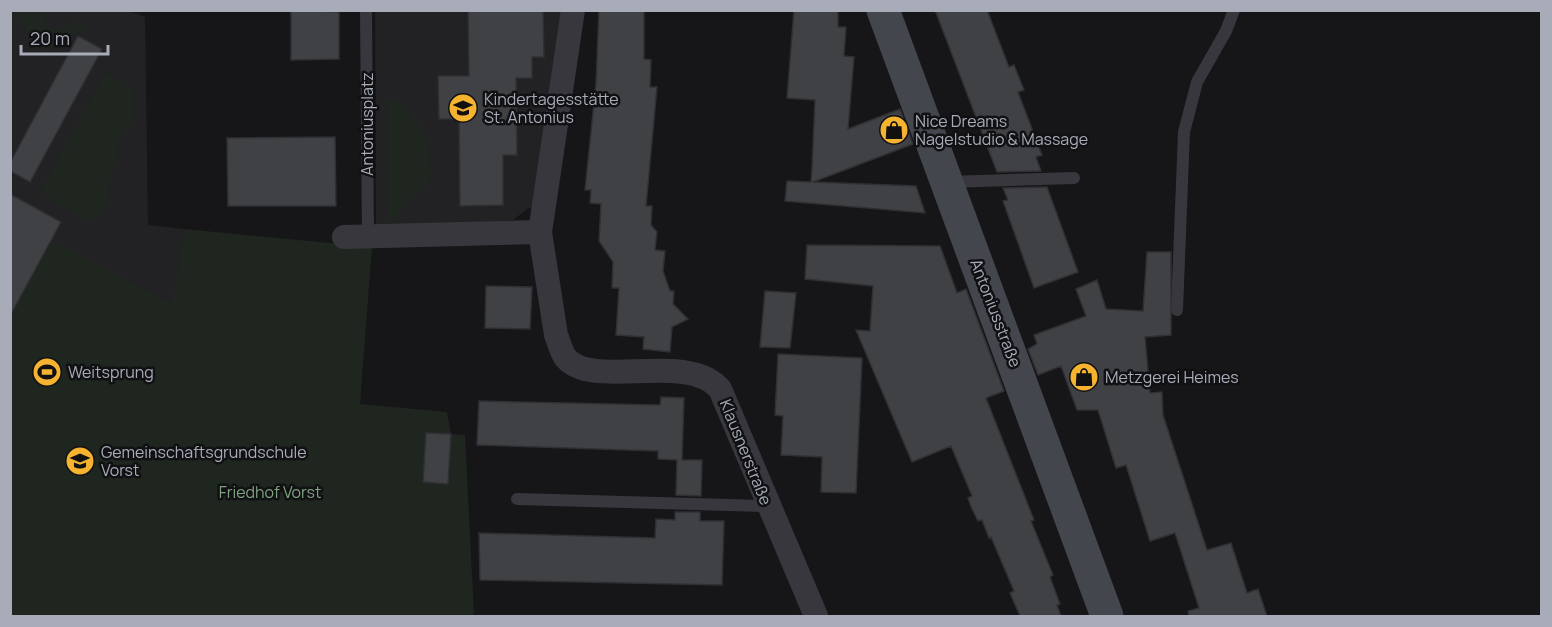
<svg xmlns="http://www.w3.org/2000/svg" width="1552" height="627" viewBox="0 0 1552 627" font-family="Manrope,sans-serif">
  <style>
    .built { fill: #222225 }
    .green { fill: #1e261f }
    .building { fill: #404145; stroke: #303034; stroke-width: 1.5 }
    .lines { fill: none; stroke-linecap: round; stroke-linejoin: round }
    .lane { stroke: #37373d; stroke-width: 12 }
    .street { stroke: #37373d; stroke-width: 24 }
    .secondary { stroke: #44464d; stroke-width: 33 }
    .labels { text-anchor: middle; stroke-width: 5; stroke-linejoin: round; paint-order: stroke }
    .poi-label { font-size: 16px; fill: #a7acb8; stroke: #111113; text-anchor: start }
    .street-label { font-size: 16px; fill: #a7acb8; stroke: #111113 }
    .park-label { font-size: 16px; fill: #7ea380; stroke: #111113 }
  </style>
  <rect width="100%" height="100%" fill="#161618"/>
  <!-- built -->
  <path class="built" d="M126 10 145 17 148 225 184 229 126 616H11L10 11Z
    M375 11H563L538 206 527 209 513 220 376 228Z"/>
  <!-- green -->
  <path class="green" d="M14 11 47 14 45 26C53 30 60 32 67 28L70 21 90 26 44 53Z
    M106 73 132 88V123L120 137 104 211 90 221 39 192Z
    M401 101 426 135 432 175 428 184 387 224V102Z
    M184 229 372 247 360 404 447 412 451 434 465 435 474 616H11L10 303 16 306 52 240 172 304Z"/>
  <!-- building -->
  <path class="building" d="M291 10 339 12V59L291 60Z
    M468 10H543L544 57H532V78H516L517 155H503V205L460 206 459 119H439L438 76H469Z
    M599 10H644V59L651 60 650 87H657L646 206H652L651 225 657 232 655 250 665 251 663 271 670 291H674L673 304 688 319 672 327 670 352 643 349 644 337 616 335 619 288H612L613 262 599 241 601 204 590 203 591 190H585L596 84Z
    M794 10H838V27H846L844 56 854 57 848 129 900 109 913 144 813 182 916 186 925 213 785 201 787 181 811 182 812 169 815 100 787 98Z
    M935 10H987L1009 67 1014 65 1024 90 1018 92 1042 155 1036 157 1041 171 997 172Z
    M78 36 102 49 30 182 10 171V163Z
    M335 137 336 206H228L227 138Z
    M1047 187 1078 272 1034 288 1003 201 1008 200 1003 188Z
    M10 194 61 222 10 316Z
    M807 245 940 246 957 293 966 289 1004 391 986 398 1034 520 1031 521 1053 575 1050 577 1060 604 1057 605 1061 616H1020L1010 593 1014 591 991 537 989 538 982 520 978 521 972 509 968 498 972 496 951 446 912 462 856 330 870 331 873 286 805 279Z
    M1147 252H1171V335L1145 337 1150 393 1162 392 1163 415 1207 550 1231 543 1247 593 1258 589 1267 616H1189L1188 611 1199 608 1175 533 1150 541 1126 465 1116 468 1098 410H1077L1061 366 1038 375 1028 349 1037 344 1034 335 1086 316 1076 289 1097 280 1106 309 1143 311Z
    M486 286 532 287 530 329 485 328Z
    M765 291 796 293 790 348 760 347Z
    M778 354 862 358 856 493 821 492 822 457 781 455 783 416 775 415Z
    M661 397 684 398 682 460H702L701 496 676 495 677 460 658 459V451L477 445 479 401 660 405Z
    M426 433 451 434 448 484 423 482Z
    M675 512H700V521H724L722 585 480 580 479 533 655 538 656 519 675 520Z"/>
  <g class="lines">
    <!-- lane -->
    <path class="lane" d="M366 10 368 238
      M948 182 1074 178
      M1177 310 1184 132 1197 82 1226 31 1234 10
      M517 499 768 506"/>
    <!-- street -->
    <path class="street" d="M540 232 573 10
      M344 237 540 232 556 335C559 342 561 351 565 357 591 391 686 350 720 389L816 616"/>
    <!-- secondary -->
    <path class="secondary" d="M883 10 1107 616"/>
  </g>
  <!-- icons -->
  <defs>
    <g id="school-disc" transform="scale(1.5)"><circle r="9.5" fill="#f5b330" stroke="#111113"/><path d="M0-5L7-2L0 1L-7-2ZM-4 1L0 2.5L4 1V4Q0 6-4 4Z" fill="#111"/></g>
    <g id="shop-disc" transform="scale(1.5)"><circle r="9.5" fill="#f5b330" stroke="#111113"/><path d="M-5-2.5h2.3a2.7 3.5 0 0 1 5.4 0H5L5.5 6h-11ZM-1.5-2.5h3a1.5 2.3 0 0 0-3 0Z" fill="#111"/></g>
    <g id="stadium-disc" transform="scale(1.5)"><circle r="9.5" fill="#f5b330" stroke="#111113"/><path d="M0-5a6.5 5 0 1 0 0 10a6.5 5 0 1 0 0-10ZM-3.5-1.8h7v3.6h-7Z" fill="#111"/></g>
  </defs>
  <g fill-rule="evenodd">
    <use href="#school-disc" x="463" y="108"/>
    <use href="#shop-disc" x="894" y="130"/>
    <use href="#stadium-disc" x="47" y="372"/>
    <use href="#shop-disc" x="1084" y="377"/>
    <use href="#school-disc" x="80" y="461"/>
  </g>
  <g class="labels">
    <!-- poi labels -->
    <g class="poi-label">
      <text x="484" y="105">Kindertagesstätte<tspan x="484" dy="18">St. Antonius</tspan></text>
      <text x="915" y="127">Nice Dreams<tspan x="915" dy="18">Nagelstudio &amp; Massage</tspan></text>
      <text x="68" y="378">Weitsprung</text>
      <text x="1105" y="383">Metzgerei Heimes</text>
      <text x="101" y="458">Gemeinschaftsgrundschule<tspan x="101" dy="18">Vorst</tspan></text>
    </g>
    <!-- street labels -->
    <g class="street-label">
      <text transform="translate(367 124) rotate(-90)" y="6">Antoniusplatz</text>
      <text transform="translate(996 313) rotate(69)" y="6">Antoniusstraße</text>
      <text transform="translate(746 452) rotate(68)" y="6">Klausnerstraße</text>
    </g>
    <!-- park labels -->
    <g class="park-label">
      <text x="270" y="498">Friedhof Vorst</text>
    </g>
  </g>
  <!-- border -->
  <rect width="1552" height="627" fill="none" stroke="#a7acb8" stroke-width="24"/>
  <!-- scale -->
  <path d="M21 45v9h87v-9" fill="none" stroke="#a7acb8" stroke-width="3"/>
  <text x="30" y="45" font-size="18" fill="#a7acb8" stroke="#111113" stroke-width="4.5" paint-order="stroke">20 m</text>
</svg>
